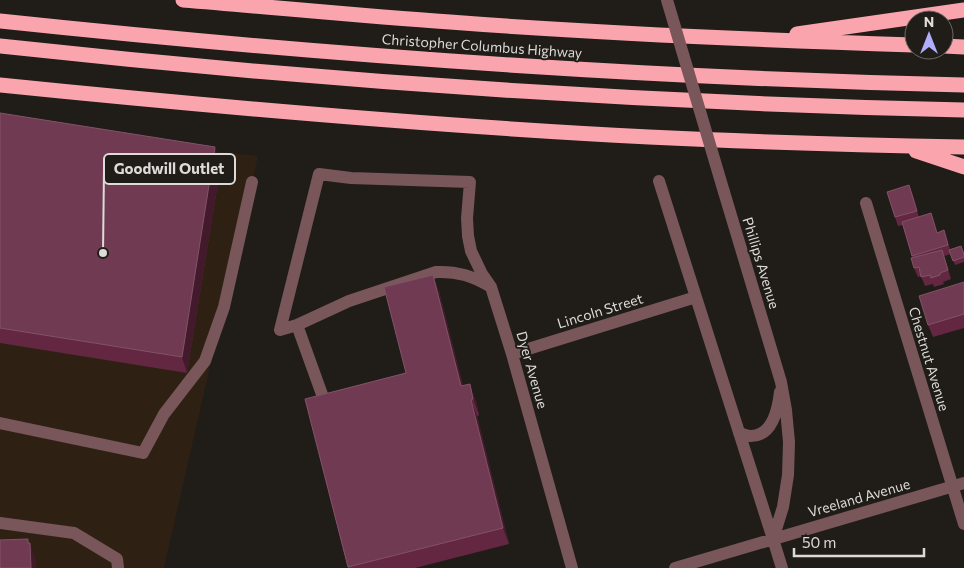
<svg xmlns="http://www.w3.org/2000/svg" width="964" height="568" viewBox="0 0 964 568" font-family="Commissioner,sans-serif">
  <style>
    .industrial { fill: #2e2114 }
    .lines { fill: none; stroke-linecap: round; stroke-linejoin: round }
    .minor { stroke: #785659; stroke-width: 12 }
    .highway { stroke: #faa5ae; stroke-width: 15 }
    .minor-bridge { stroke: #785659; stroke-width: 12 }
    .wall { fill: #632742 }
    .shaded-wall { fill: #431a2b }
    .building { fill: #703a52; stroke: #815367 }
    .labels { text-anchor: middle; stroke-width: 4; stroke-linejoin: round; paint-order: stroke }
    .street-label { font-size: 14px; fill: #dddbd8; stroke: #201c18 }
    .leader { fill: none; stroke: #dddbd8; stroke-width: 2 }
    .callout-dot { fill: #dddbd8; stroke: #201c18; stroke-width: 2 }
    .callout { fill: #201c18; stroke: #dddbd8; stroke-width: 2 }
    .callout-label { font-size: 15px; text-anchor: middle; font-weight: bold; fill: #dddbd8 }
  </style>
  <rect width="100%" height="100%" fill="#201c18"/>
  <!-- industrial -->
  <path class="industrial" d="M0 128 258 156 164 568H0Z"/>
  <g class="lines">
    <!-- minor -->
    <path class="minor" d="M659 181 773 539
      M724 192 781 382 786 410 789 442 788 475 783 507 773 539 782 568
      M866 203 964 524
      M491 287C473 276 457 271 436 272L349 301 297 325 280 330 319 174 351 178 470 182 467 218 468 236 471 251 482 274 491 287 512 354 572 568
      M297 325 324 400
      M512 354 696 297
      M0 423 143 453 164 414 205 361 224 307 252 182
      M739 433C743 434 748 436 751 436 773 436 778 409 780 392
      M0 523 74 533 117 559 118 568
      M675 568 964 483"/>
    <!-- highway -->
    <path class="highway" d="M183 0C272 7 361 16 450 22 605 34 759 40 914 45
      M0 21C320 55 642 78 964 85
      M797 34 964 10
      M0 46C320 81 642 103 964 110
      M944 46 964 47
      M0 85C216 107 432 126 649 137 754 142 859 145 964 147
      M916 151 964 167"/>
    <!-- minor-bridge -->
    <path class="minor-bridge" d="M667 0 724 192"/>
  </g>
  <!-- wall -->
  <path class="wall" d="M0 113 221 164 187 373 0 343Z
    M909 185 919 217 931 213 937 233 944 230 950 249 964 254V262L955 265 951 254 944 256 951 279 943 282 944 284 934 287 933 284 925 286 921 276 918 277 914 268 913 258 903 225 898 226 895 217Z
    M964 282V328L933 337 928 325Z
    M439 291 463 386 476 401 479 415 477 416 509 544 415 568H348L305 399 406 373Z"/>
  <!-- shaded-wall -->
  <path class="shaded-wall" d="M215 147 221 164 187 373 182 357Z
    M909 185 913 194 920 220 917 211Z
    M433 275 439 291 467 403 461 386Z
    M470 384 476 401 479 415 473 399Z
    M471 400 477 416 509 544 503 528Z
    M28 539 36 560V568H31Z"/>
  <!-- building -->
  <path class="building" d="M0 113 215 147 182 357 0 328Z
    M909 185 917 211 895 217 887 192Z
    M931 213 937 233 944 230 948 245 912 256 902 222Z
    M961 246 964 254V257L953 261 949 250Z
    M942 250 948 270 940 273V275L931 278 930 275 921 277 919 267 914 268 911 258Z
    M433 275 461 386 470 384 473 399 471 400 503 528 348 567 305 399 406 373 384 287Z
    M964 282V314L928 325 919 296Z
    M28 539V543H30L31 568H0V540Z"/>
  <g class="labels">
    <!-- street labels -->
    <g class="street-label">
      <text transform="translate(482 46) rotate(4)" y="5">Christopher Columbus Highway</text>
      <text transform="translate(761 263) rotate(73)" y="5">Phillips Avenue</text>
      <text transform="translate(600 311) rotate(-17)" y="5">Lincoln Street</text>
      <text transform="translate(929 359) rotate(73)" y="5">Chestnut Avenue</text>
      <text transform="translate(532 370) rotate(74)" y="5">Dyer Avenue</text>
      <text transform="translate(859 498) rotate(-16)" y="5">Vreeland Avenue</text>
    </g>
  </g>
  <!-- callouts -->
  <path class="leader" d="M103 253L104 169"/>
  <circle class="callout-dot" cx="103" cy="253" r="5"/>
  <rect class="callout" x="104" y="154" width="131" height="30" rx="5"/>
  <g class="callout-label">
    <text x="169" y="174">Goodwill Outlet</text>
  </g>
  <!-- north arrow -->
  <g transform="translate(929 35)"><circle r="24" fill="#201c18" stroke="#6c6865"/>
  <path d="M0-4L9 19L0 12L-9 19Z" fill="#b0adfa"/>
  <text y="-8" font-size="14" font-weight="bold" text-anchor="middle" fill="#dddbd8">N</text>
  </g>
  <!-- scale -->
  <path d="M794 548v8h130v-8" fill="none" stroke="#dddbd8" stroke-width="2.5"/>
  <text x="802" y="548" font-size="15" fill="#dddbd8" stroke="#201c18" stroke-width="4" paint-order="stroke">50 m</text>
</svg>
